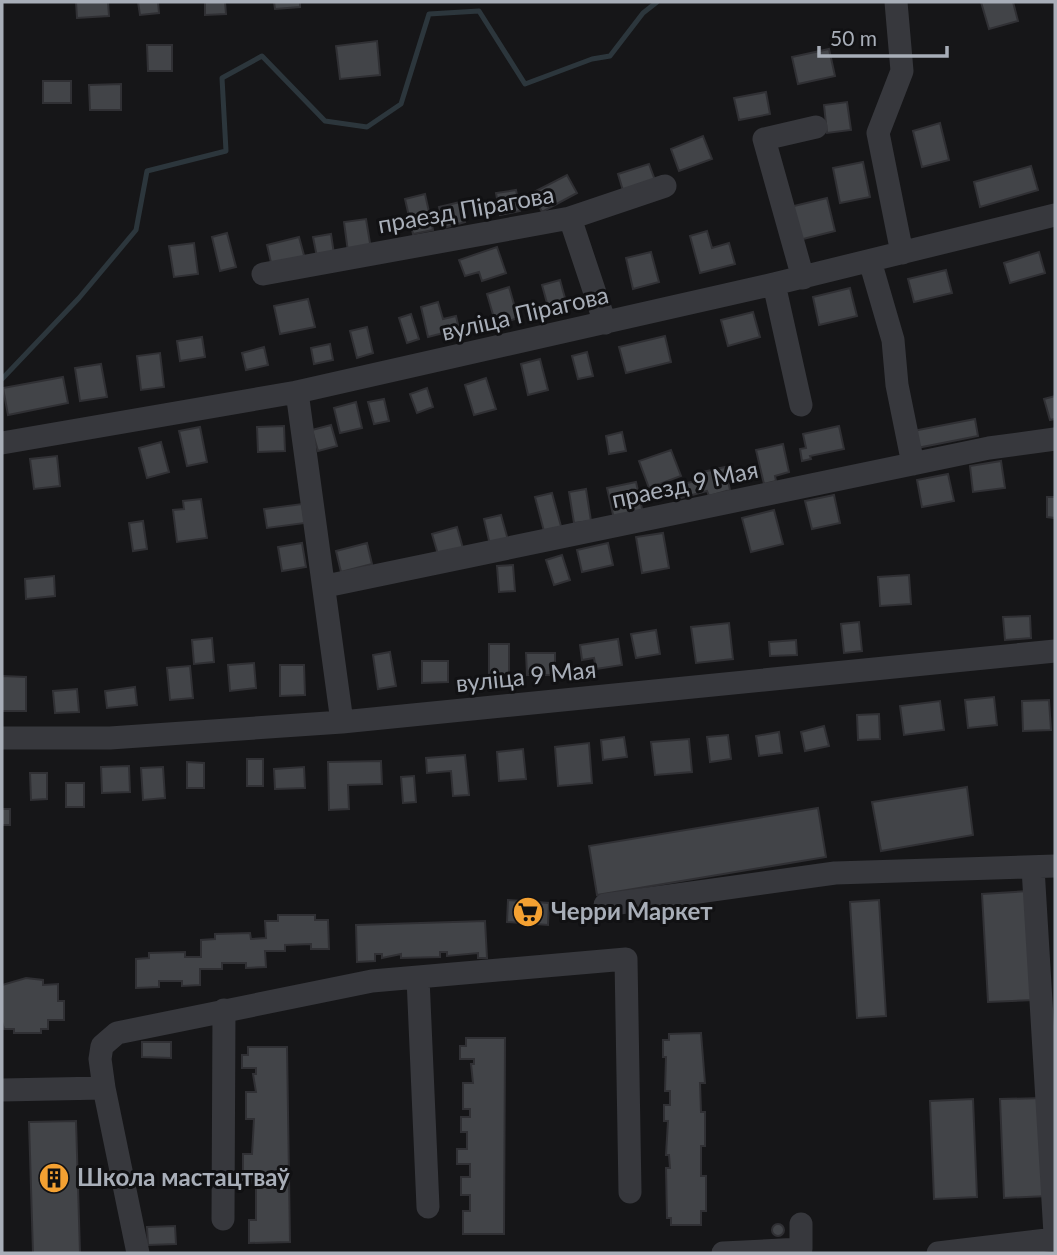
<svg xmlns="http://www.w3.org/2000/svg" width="1057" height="1255" viewBox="0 0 1057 1255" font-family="Lato,sans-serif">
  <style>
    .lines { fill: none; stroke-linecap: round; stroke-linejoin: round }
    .stream { stroke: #2c363c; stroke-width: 5 }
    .building { fill: #424448; stroke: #303034; stroke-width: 2 }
    .minor { stroke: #37383d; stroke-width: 23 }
    .labels { text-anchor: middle; stroke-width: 6; stroke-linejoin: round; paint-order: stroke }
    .street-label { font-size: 24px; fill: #a8aeb8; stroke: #111113 }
    .poi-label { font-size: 24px; font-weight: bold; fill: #a8aeb8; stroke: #111113; text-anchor: start }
  </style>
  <rect width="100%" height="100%" fill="#161618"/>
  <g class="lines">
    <!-- stream -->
    <path class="stream" d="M2 379 79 298 136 230 147 171 226 151 222 78 262 56 325 121 367 127 401 104 429 14 479 11 525 84 592 59 610 56 643 13 657 2"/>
  </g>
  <!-- building -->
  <path class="building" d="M76 2H108L109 16 77 18Z
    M138 2H158L159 13 140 15Z
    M205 2H225L226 14 205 15Z
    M274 2H300V7L275 9Z
    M981 2H1013L1018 21 989 29Z
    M377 41 380 75 340 79 336 46Z
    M147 45H172V71H148Z
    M829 49 835 76 798 84 792 57Z
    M43 81H71V103H43Z
    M121 84V110H90L89 85Z
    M766 92 770 114 739 120 734 98Z
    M847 102 851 130 827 133 824 105Z
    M940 123 949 160 922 167 913 131Z
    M703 136 712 159 679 171 671 149Z
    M863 162 870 197 840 203 833 168Z
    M649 164 656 183 624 194 618 174Z
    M1031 166 1038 190 980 207 974 182Z
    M567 175 577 193 542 212 532 193Z
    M516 190 520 211 500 215 496 193Z
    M425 194 433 230 413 234 405 199Z
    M827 198 835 231 799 240 790 207Z
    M460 202 465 222 444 228 439 207Z
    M366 219 371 249 348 252 344 222Z
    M707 231 712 248 729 243 735 264 700 273 690 236Z
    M227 233 236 267 220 271 212 237Z
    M331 234 334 254 317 257 313 237Z
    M299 237 305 259 272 267 267 245Z
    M194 243 198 274 174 277 169 246Z
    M497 247 506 273 482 281 479 272 465 276 459 260Z
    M651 252 659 282 633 289 626 258Z
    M1039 252 1045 273 1010 283 1004 263Z
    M946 270 952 293 914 302 908 279Z
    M560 280 568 309 550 314 542 285Z
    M509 287 518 318 496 325 487 294Z
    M850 288 857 316 819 325 813 297Z
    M308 299 315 327 280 334 274 306Z
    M438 302 443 319 456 316 459 329 428 337 421 307Z
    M753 312 760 337 728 346 721 320Z
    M411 314 419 339 407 343 399 318Z
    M367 327 373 353 357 358 350 331Z
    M665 336 671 362 626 373 619 347Z
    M202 337 205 357 180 361 177 341Z
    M330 344 333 360 314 364 311 348Z
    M264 347 268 365 246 370 242 353Z
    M587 352 593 376 578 379 572 356Z
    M160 353 164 387 141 390 137 356Z
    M540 359 548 390 528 395 521 364Z
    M101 364 107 397 80 401 75 368Z
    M63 377 68 403 8 415 3 388Z
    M486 378 496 409 474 415 465 385Z
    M427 388 433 407 417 413 410 394Z
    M1055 396V419L1050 420 1044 399Z
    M384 399 389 421 374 424 368 402Z
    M356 402 362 428 340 433 334 408Z
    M975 419 978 436 917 448 913 431Z
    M331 425 337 446 318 451 312 430Z
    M284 426 285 451 258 452 257 427Z
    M839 426 844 449 810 456 811 459 802 461 800 449 806 448 803 434Z
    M200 427 207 462 187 466 179 431Z
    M622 432 626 451 609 454 606 436Z
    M161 442 169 472 147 478 139 448Z
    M783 444 789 472 775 476 776 481 764 484 756 450Z
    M671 450 681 476 649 488 639 461Z
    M57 456 60 486 34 489 30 459Z
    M1001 461 1005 488 973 492 970 466Z
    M725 467 730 490 709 496 707 491 681 498 678 485 700 480 698 473Z
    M948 474 954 501 922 507 917 480Z
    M636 482 643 513 614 519 607 488Z
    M586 489 591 521 574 523 569 492Z
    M552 493 562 530 545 535 535 497Z
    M834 495 840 523 812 529 805 501Z
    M1047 497H1055V518L1047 517Z
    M201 499 207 538 177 542 173 510 184 509 183 501Z
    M302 504 305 523 267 528 264 509Z
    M774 510 783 544 751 552 742 518Z
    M501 515 508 540 490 545 484 519Z
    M143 521 147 549 133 551 129 523Z
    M457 527 464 552 439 558 432 534Z
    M663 533 669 568 642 573 636 537Z
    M302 543 306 567 282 571 278 547Z
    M367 543 372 564 341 572 336 551Z
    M608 543 613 565 582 572 577 550Z
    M562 555 570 580 554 585 546 560Z
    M513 565 515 591 499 592 497 566Z
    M909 575 911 604 880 606 878 577Z
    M54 576 55 596 26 599 25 579Z
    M1030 616 1031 638 1005 640 1003 617Z
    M859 622 862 651 844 653 841 624Z
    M729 623 733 659 696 663 691 627Z
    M656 630 660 654 636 658 631 634Z
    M212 638 214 662 194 664 192 640Z
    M618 639 622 665 596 669 594 658 582 660 580 645Z
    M796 640 797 655 770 656 769 642Z
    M489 644H509V678H489Z
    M390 652 396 686 378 689 373 655Z
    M526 653H555V675H527Z
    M422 661H448V682L422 683Z
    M254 663 256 688 230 691 228 665Z
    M280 665H304L305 695 280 696Z
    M190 666 193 698 170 700 167 668Z
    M2 676 26 677V711H2Z
    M135 687 137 705 107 708 105 691Z
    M77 689 79 712 55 713 53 691Z
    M994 697 997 725 968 728 965 700Z
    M1049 700 1051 730 1023 731 1022 701Z
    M940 701 944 730 904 735 900 706Z
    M879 714 880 739 858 740 857 715Z
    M824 726 829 746 805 751 801 732Z
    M779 732 782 753 759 756 756 736Z
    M728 735 731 759 710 762 707 737Z
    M624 737 627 757 603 760 601 740Z
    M689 739 692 772 655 775 651 742Z
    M589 743 592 783 558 786 555 747Z
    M523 749 526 779 499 781 497 752Z
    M465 755 469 795 453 796 451 771 427 773 426 758Z
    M247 759H263V786H247Z
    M381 761 382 784 348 785 349 809 329 810 328 762Z
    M187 762 204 763V788H187Z
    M129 766 130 792 102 793 101 767Z
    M163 767 165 798 143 800 141 768Z
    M304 767 305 788 275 789 274 769Z
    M30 773H47V799L31 800Z
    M414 776 416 802 403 803 401 777Z
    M66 783H84V807H66Z
    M967 787 973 835 881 851 872 802Z
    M818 808 826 857 597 895 589 846Z
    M2 809H10V825H2Z
    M1028 891 1034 1000 988 1002 982 894Z
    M508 900 549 903 548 925 507 922Z
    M879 900 886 1016 857 1018 850 902Z
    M278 915H315V920H328L329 949H311V944L285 945V951H265L266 967 246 968V963H222V969H200V985L182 986V981H159V987L136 988V959L149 958V953L185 952V957H201V940L215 939V934L250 933 251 939 266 938 265 921H278Z
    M485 921 487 958H478V953L447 956V952H440V957L401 958V954L382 958V954H375V961L357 962 356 925Z
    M26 978 43 980V985L58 984V1001H64V1020H48V1029H41V1033H14V1029H4L2 1022V985Z
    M701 1033 705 1083H700L701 1112H705V1146H701V1176H706V1211H701V1225H671V1218H667L666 1168H670L669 1155H666L668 1121H664V1105H670V1091H665L666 1057H663V1040H669V1034Z
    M466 1038H505L504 1234H463V1211H470V1195H461V1177H470V1164H457V1149H467V1132H461V1117H470V1109H463V1083H473L471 1064H474V1059H460V1046H466Z
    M142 1042H171V1058L142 1057Z
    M248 1047H287L290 1242 249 1243V1220H256V1183L243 1184V1154H252L254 1119H246V1092H256L253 1074H256V1068H242V1055H248Z
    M1044 1098 1048 1196 1004 1198 1000 1099Z
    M973 1099 977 1197 934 1199 930 1101Z
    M76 1121 80 1253H33L29 1122Z
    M772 1230a6 6 0 1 1 12 0a6 6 0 1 1-12 0Z
    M175 1226 176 1244 148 1245 147 1227Z"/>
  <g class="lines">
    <!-- minor -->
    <path class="minor" d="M896 2 902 71 878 133 902 253
      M570 218 665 186
      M870 261 893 340 897 385 913 464
      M263 274 570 218 605 323
      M803 278 764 139 816 127
      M774 284 801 405
      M297 392 342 722
      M2 443 297 392 774 284 1055 215
      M326 586 989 448 1055 439
      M2 738H110L342 722 1055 651
      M1033 868 1055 1234
      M605 905 835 873 1055 866
      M418 978 428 1207
      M104 1088 138 1253
      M2 1090 104 1088 100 1059 102 1046 117 1033 372 981 626 959 630 1192
      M223 1219 224 1010
      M723 1253 801 1249V1224
      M938 1253 1055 1239"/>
  </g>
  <!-- icons -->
  <defs>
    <g id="supermarket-disc" transform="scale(1.575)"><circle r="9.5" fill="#f4a132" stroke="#111113"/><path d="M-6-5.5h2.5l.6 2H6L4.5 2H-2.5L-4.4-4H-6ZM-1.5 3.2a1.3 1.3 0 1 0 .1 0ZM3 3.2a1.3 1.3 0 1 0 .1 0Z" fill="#111"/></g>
    <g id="building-disc" transform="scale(1.575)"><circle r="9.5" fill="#f4a132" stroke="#111113"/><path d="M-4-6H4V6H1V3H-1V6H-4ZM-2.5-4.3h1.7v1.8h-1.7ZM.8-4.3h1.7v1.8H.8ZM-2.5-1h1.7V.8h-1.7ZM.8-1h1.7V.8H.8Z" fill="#111"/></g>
  </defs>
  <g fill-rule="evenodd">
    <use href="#supermarket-disc" x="528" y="912"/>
    <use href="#building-disc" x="54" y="1178"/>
  </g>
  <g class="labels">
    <!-- street labels -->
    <g class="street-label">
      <text transform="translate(466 210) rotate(-10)" y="8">праезд Пірагова</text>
      <text transform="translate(525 314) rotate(-13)" y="8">вуліца Пірагова</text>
      <text transform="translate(685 485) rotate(-12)" y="8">праезд 9 Мая</text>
      <text transform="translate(526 677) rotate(-6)" y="8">вуліца 9 Мая</text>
    </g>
    <!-- poi labels -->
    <g class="poi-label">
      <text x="551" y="920">Черри Маркет</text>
      <text x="77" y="1186">Школа мастацтваў</text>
    </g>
  </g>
  <!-- border -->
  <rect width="1057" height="1255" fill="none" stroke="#a8aeb8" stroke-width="7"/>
  <!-- scale -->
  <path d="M819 46v10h128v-10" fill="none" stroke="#a8aeb8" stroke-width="3.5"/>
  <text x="830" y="46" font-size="21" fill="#a8aeb8" stroke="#111113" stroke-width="5" paint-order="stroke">50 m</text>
</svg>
